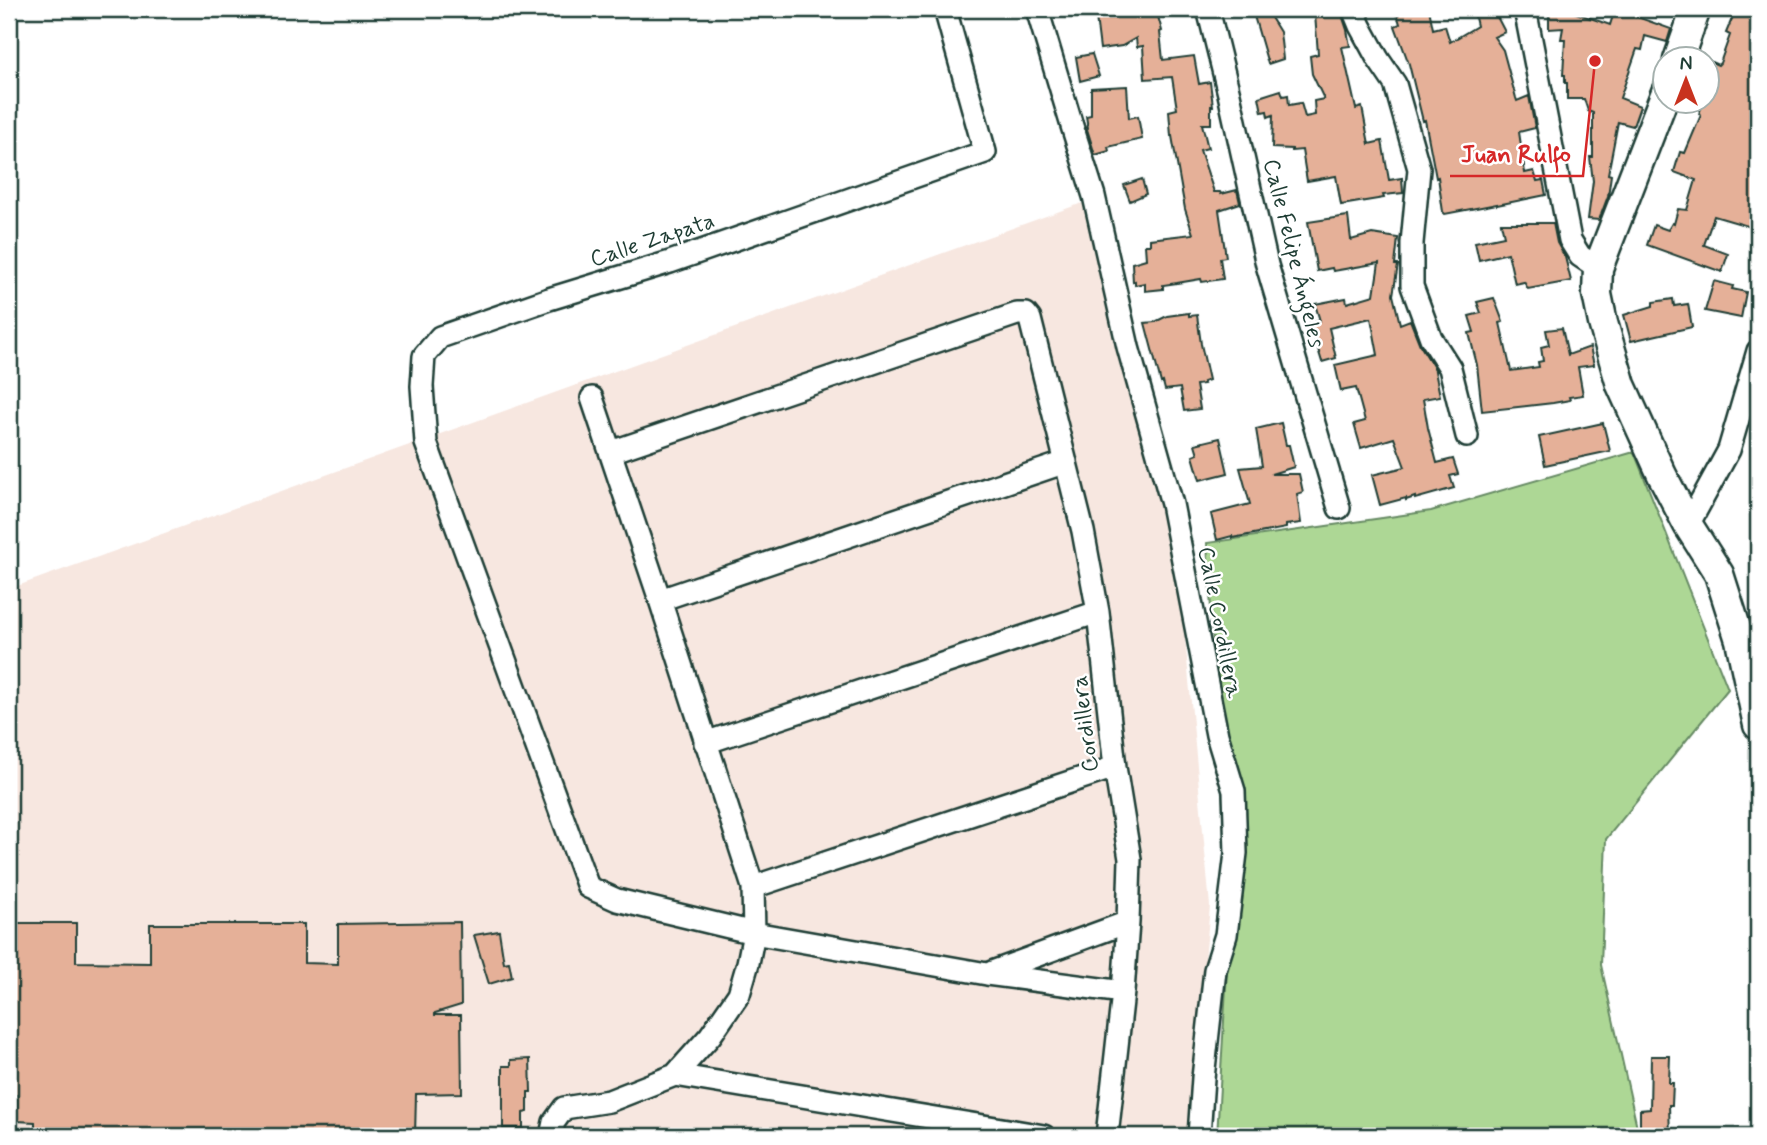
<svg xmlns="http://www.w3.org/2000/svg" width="1767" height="1145" viewBox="0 0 1767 1145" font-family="Mynerve,sans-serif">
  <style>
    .built { fill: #f7e7e0 }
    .green { fill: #add795; stroke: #668a64; stroke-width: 2 }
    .building { fill: #e5b098; stroke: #1f3d34; stroke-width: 2 }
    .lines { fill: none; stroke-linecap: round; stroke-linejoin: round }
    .minor-casing { stroke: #1f3d34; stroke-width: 26 }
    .secondary-casing { stroke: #1f3d34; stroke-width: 33 }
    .minor { stroke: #fff; stroke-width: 21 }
    .secondary { stroke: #fff; stroke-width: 28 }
    .labels { text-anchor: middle; stroke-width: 5; stroke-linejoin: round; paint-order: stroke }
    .street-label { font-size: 23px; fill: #1f3d34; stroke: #fff }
    .leader { fill: none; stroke: #d62828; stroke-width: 2.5 }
    .callout-dot { fill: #d62828; stroke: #fff; stroke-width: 2.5 }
    .callout-label { font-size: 24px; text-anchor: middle; font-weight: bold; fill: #d62828; stroke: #fff; stroke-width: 5; stroke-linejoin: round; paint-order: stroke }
  </style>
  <rect width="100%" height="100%" fill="#fff"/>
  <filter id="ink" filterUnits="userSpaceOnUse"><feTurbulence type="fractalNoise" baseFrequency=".0143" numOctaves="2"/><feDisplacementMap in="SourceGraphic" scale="14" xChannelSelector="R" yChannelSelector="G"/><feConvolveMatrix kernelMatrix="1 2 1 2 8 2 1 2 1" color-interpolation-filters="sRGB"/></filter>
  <g filter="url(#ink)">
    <!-- built -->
    <path class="built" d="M1085 202 1177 552 1210 906 1189 1136H9V589Z"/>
    <!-- green -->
    <path class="green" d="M1634 452 1728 689 1606 839 1601 965 1639 1136H1217L1230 922 1207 543 1431 511Z"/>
    <!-- building -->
    <path class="building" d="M1095 9H1156L1162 31 1160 32 1163 60 1194 56 1199 84 1210 82 1213 106H1211V124H1202L1208 148 1200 150 1214 192H1220L1221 194 1237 190 1240 203 1219 210 1226 257 1220 258 1223 279 1202 282 1201 279 1177 283 1163 285V289L1145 291V283L1135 285V281L1133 282 1132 263 1146 259 1145 245H1150V239L1193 234 1185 209 1172 136H1171L1169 111 1177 109 1172 77 1145 79 1143 46 1137 47 1136 38 1122 46 1100 49Z
      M1322 9H1340L1347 30 1350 46 1342 47 1356 109 1362 107 1369 144 1382 141 1389 180 1402 178 1403 193 1383 195 1384 198 1341 205 1336 176 1307 181 1302 150 1292 151V149L1272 148 1273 115 1268 117 1267 111 1262 112 1259 97 1281 90 1283 96 1288 95 1289 105 1301 103 1305 117 1315 115 1314 101 1324 99 1312 74 1310 56 1318 54 1315 14 1322 13Z
      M1405 9H1429L1433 29 1445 26 1450 42 1477 26 1473 9H1493L1505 32 1494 37 1503 50 1516 98 1517 101 1529 96 1535 128 1519 132 1525 173 1534 171 1537 181 1543 180 1546 195 1497 205V204L1445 214 1443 212 1438 177 1436 178 1425 120 1423 121 1409 64 1395 26 1400 24 1396 11Z
      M1549 9H1565L1610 25 1615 9 1671 29 1667 42 1645 36 1642 50 1637 49 1620 98 1640 106 1633 126 1618 122 1608 174 1611 175 1608 196 1599 220 1588 219 1593 181 1590 157H1593V113L1588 111 1584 99H1567V83H1565V75H1563L1565 39H1561L1563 28 1549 29Z
      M1736 9H1758V229L1714 216 1704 245 1728 254 1722 272 1647 245 1654 225 1668 230 1672 223 1674 224 1678 209 1687 210 1696 180 1674 172 1680 152 1685 153 1701 115 1699 114 1703 102H1707V60L1718 65 1720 63 1730 35 1726 33Z
      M1254 16H1270L1280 32 1283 59 1268 64Z
      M1092 54 1099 76 1080 81 1076 57Z
      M1127 86 1129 118 1138 116 1142 139 1108 147 1109 151 1095 155 1087 129 1088 128 1086 116 1091 115V88Z
      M1142 179 1146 194 1130 201 1124 185Z
      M1348 216 1351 240 1372 234 1398 238 1395 265H1398L1393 295 1400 324 1410 320 1420 345 1436 371H1435L1440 396 1423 399 1428 428 1437 463 1453 459 1458 474 1450 476 1454 488 1415 499V497L1406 500V498L1380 505 1372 475 1405 467 1394 438 1361 448 1354 424 1365 421 1356 388 1341 391 1335 365 1378 355 1371 318 1329 328 1336 358 1322 362 1310 323 1320 321 1315 304 1346 298 1347 303 1374 295 1379 263 1333 271 1332 268 1317 271 1308 222Z
      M1501 223H1553L1557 243 1565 257 1571 281 1528 289 1524 282 1515 284 1508 253 1479 260 1475 242 1504 236Z
      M1714 281 1733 286 1732 289 1746 292 1741 318 1705 311Z
      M1494 298 1503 322 1500 323 1511 371 1539 367 1538 362 1543 361 1541 347 1549 345 1546 330 1562 328 1568 355 1590 347 1594 365 1578 367 1583 395 1569 397 1570 400 1553 403 1482 411 1477 365 1469 333 1474 332 1469 316 1481 313 1477 302Z
      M1673 299 1674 306 1688 304 1692 327 1631 341 1624 315 1653 306V302Z
      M1189 313V316L1197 315 1201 344 1209 380 1203 382 1204 384 1196 385 1200 409 1184 411 1180 388 1165 390 1163 382 1161 383 1145 323 1155 322 1167 316Z
      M1281 423 1286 445H1289L1294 467 1271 474H1299L1303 492 1297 494 1301 523 1286 525V528L1232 538V536L1217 540 1211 514 1250 504 1240 468 1262 466 1256 429Z
      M1603 423 1610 451 1545 465 1539 437Z
      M1220 438 1228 473 1200 480 1193 456 1198 454 1195 444Z
      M460 922 461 1005 435 1013V1015H461L462 1093 416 1094 415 1136H35V1122L17 1121V1095H9V923H76V962L150 963V924H304V963L338 964V924Z
      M499 931 504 963 509 962 512 977 489 984 474 935Z
      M1651 1056H1670L1669 1083H1673L1672 1105H1669L1670 1136H1640V1110L1650 1109Z
      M530 1059 531 1092H528V1112L523 1113V1128H503V1066H511V1060Z"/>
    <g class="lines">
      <!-- minor casing -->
      <g class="minor-casing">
        <path id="minor" d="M945 9 985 152 670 262 549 299 440 337 424 356 422 386 426 443 588 887 617 900 754 933 987 974 1123 992
          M1037 9 1072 126 1094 196 1128 347 1172 504 1217 735 1234 791 1236 853 1226 935 1215 970 1203 1078 1199 1136
          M1208 9 1229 94 1267 265 1339 508
          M1353 9 1360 26 1378 59 1395 84 1419 169 1412 243V286L1431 338 1450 368 1467 436
          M1525 9 1570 240 1580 256 1598 268
          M611 452 1017 314H1026L1030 319 1083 531 1098 612 1115 767 1130 859 1128 922 1123 992 1107 1136
          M1688 525 1729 450 1758 351
          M660 600 1066 462
          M705 743 1098 612
          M753 887 1115 767
          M992 972 1128 922
          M675 1075 1044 1136
          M551 1136 554 1122 564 1108 609 1101 675 1075 710 1036 739 994 748 963 754 933 753 887 660 600 592 398"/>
      </g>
      <!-- secondary casing -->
      <g class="secondary-casing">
        <path id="secondary" d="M1678 60 1696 9
          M1666 92 1598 268 1597 294 1603 323 1621 385 1662 475 1688 525 1719 574 1740 640 1758 725"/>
      </g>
      <!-- minor -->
      <use href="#minor" class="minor"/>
      <!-- secondary -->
      <use href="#secondary" class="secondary"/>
    </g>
  </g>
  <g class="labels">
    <!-- street labels -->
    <g class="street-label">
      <text transform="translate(652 239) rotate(-18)" y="8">Calle Zapata</text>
      <text transform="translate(1295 253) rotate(76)" y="8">Calle Felipe Ángeles</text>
      <text transform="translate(1221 622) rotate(79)" y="8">Calle Cordillera</text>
      <text transform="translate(1084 724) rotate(-97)" y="8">Cordillera</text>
    </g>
  </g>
  <!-- callouts -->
  <path class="leader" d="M1595 61L1583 176H1450"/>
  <circle class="callout-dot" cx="1595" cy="61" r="7"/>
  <g class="callout-label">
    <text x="1516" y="162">Juan Rulfo</text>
  </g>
  <!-- margin -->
  <rect width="1767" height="1145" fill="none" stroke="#fff" stroke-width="35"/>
  <rect x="18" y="18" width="1732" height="1110" fill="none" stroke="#1f3d34" stroke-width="2.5" filter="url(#ink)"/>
  <!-- north arrow -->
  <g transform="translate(1686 80)"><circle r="33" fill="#ffffff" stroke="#a5b1ae" stroke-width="2"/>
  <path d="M0-5L12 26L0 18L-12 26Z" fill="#c8321e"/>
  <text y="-10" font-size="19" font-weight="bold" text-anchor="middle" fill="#1f3d34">N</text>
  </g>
</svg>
